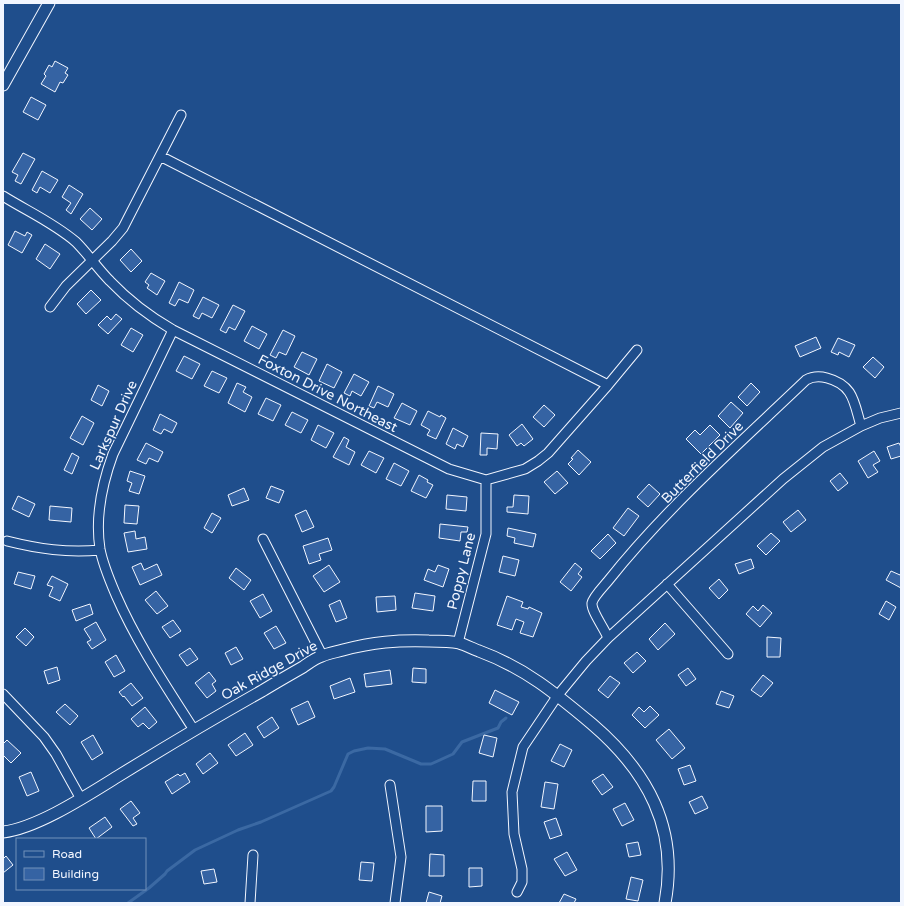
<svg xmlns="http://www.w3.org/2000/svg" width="904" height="906" viewBox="0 0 904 906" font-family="'Varela Round',sans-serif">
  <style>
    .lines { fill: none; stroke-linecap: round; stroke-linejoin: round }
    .stream { stroke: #3b69a3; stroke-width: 3 }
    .building { fill: #3563a3; stroke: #f2f6ff }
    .minor-casing { stroke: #f2f6ff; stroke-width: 11 }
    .tertiary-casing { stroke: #f2f6ff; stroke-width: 13 }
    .minor { stroke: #1f4e8c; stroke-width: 9 }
    .tertiary { stroke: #1f4e8c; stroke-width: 11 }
    .labels { text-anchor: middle; stroke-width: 3; stroke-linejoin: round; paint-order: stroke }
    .street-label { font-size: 14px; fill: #f2f6ff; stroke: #1f4e8c }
  </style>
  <rect width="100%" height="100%" fill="#1f4e8c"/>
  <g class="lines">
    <!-- stream -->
    <path class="stream" d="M128 903 149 888 165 874 167 871 195 850 238 830 261 822 331 791 334 787 348 754 354 751 368 748 385 749 421 764H431L453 754 462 742 498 728 501 722 506 718"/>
  </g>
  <!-- building -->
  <path class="building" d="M55 61 68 68 65 73 68 75 63 83 60 82 55 92 41 84 46 76 44 74 49 65 52 67Z
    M31 97 46 105 38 120 23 112Z
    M23 153 35 159 21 184 15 181 18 175 12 172Z
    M42 171 58 180 50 193 40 187 37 193 32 190Z
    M69 185 83 194 71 214 66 210 71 203 62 197Z
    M90 208 102 219 92 230 80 219Z
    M15 231 25 236 27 232 32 235 22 253 8 245Z
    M45 244 60 254 50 269 36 259Z
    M131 249 142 261 131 272 120 260Z
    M151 273 165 281 157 295 147 288 149 285 145 282Z
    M179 282 194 290 188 303 179 299 175 306 169 303Z
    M91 290 101 300 86 314 77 304Z
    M203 297 219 305 212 318 202 313 199 319 193 316Z
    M233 305 245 311 235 330 229 327 226 333 220 330Z
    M116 314 122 319 108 334 98 325 107 316 111 320Z
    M252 326 267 334 259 349 244 341Z
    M131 328 143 335 133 352 121 345Z
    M283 330 295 336 286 355 279 352 276 358 270 355Z
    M816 337 821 348 800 357 795 346Z
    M838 338 855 345 849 357 839 352 838 355 831 352Z
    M302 352 317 359 309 375 294 367Z
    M184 356 200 364 192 379 176 371Z
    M873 357 884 367 875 378 863 367Z
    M327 364 342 372 334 388 319 381Z
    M212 371 227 378 219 393 204 386Z
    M354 374 369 382 361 396 352 391 350 396 344 393Z
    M237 383 246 387 243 392 252 397 245 412 228 403Z
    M751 383 760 392 747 406 738 397Z
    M98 385 109 391 102 406 91 400Z
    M378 386 394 394 388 407 377 402 374 408 369 406Z
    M266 398 281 405 273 421 258 414Z
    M731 402 743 413 730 428 718 416Z
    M402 403 417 411 410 425 394 418Z
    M544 405 555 415 544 427 533 417Z
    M428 411 440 417 441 415 446 418 436 439 427 435 430 430 421 425Z
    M292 412 308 420 301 433 285 425Z
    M160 414 177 423 172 433 164 429 161 434 153 430Z
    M82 416 94 423 83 445 70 438Z
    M522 424 533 439 524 446 521 443 517 446 509 435Z
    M318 425 334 433 326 448 311 440Z
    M710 425 720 435 701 454 686 439 695 430 700 435Z
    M453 428 468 436 463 447 457 444 455 449 446 444Z
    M481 433 498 434 497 449 487 448V455H480Z
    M344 437 349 440 346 447 355 452 349 465 333 457Z
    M146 443 163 452 158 462 149 458 146 464 137 460Z
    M899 443 901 447V456L891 459 887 447Z
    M578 450 591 462 579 475 568 464 573 459 571 458Z
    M369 451 384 458 376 473 361 465Z
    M874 451 880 461 873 465 878 472 868 478 858 461Z
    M72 453 79 457 72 474 64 470Z
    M394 463 409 471 401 486 386 479Z
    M130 471 145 476 139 494 129 491 132 483 127 481Z
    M557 471 568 483 555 494 544 482Z
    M840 473 848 483 838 491 830 481Z
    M419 475 428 480 427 482 433 485 426 498 411 491Z
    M649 484 660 494 648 507 637 497Z
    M271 486 284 491 279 503 266 498Z
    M244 488 249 500 232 506 228 495Z
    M447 495 467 497 466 511 446 509Z
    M514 495 529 496 528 514 507 512V507H513Z
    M18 496 35 504 29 517 12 509Z
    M125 505 139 506 137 524 124 523Z
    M50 506 72 508 71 522 49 520Z
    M628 508 639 516 624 536 613 528Z
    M306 510 314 527 302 532 295 515Z
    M798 510 806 520 791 532 783 522Z
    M212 513 221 518 212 533 204 528Z
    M440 524 468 527 467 532H461L460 541 439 538Z
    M508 528 536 534 533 547 514 543 515 538 507 536Z
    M135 531 136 539 145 537 147 549 128 552 124 533Z
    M771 533 780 541 766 555 757 546Z
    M608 534 616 543 600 559 591 551Z
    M328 538 332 550 319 554 321 560 309 564 303 546Z
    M503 556 519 560 515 576 499 572Z
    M751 559 754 568 739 574 735 564Z
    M141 563 144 570 157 564 162 575 140 585 132 567Z
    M575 563 582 569 578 574 582 577 571 591 560 582Z
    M329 565 340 582 324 592 313 576Z
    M438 565 449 569 443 587 424 580 428 569 435 572Z
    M236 568 251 580 244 590 229 578Z
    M891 571 900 575 901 572V588L886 580Z
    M18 572 35 576 31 589 14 584Z
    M52 576 68 584 60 601 49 596 53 587 47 585Z
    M719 579 728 590 719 599 709 588Z
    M156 591 168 606 157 614 145 600Z
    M415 593 435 596 433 611 412 608Z
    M263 594 272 611 260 618 250 601Z
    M395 596 396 610 377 612 376 597Z
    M507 596 523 602 521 607 528 609 529 607 542 613 533 637 520 633 524 622 516 619 512 630 497 625Z
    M340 600 347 618 336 622 329 605Z
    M886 601 896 607 889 620 879 614Z
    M90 604 93 614 76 621 72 610Z
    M763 605 772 613 760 627 746 614 753 606 758 611Z
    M173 620 181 631 170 638 162 627Z
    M96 622 106 640 92 649 87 642 91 640 84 629Z
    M665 623 675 634 658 650 649 639Z
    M276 626 286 643 274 649 264 633Z
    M25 628 34 637 26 646 16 637Z
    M767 637 781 638 780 657H767Z
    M236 647 243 659 231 665 225 653Z
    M190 648 198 659 187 666 179 655Z
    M637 652 646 661 633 673 624 663Z
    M116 655 125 671 114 677 105 662Z
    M57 667 60 680 48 684 44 671Z
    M413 668 426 669V683L412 682Z
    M688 668 696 679 686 686 678 675Z
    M390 670 392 684 366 687 364 674Z
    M209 672 216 681 212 684 216 691 207 698 195 683Z
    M763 675 773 683 761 697 751 690Z
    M610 676 620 683 608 698 598 690Z
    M350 678 355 692 334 699 330 686Z
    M131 683 143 698 132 706 124 696 123 697 119 692Z
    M495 690 519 702 512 715 489 703Z
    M721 691 734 696 729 708 716 704Z
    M308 701 315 717 298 725 291 709Z
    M65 704 78 716 70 725 56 712Z
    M650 706 659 715 645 728 632 715 639 707 644 712Z
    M145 707 157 722 149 729 143 723 138 727 131 719Z
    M272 717 279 728 264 738 257 727Z
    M669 729 685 748 672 759 656 740Z
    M245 733 253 745 236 756 228 745Z
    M93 735 103 753 92 760 81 742Z
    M484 735 497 738 493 757 479 753Z
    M7 740 21 753 11 763 3 755V744Z
    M560 744 572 750 564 767 551 761Z
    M210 753 218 763 203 774 196 764Z
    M690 765 696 781 684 785 678 769Z
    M31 772 39 791 27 796 19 777Z
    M185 773 190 782 172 794 165 782 178 774 180 776Z
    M603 774 613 787 602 795 592 781Z
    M473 781H486V801H472Z
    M545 782 558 784 554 809 541 807Z
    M702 796 708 808 695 814 689 802Z
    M131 801 140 813 133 818 137 824 133 826 120 809Z
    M625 803 634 820 622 826 613 809Z
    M426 806H442V831L426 832Z
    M105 817 112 827 96 839 89 828Z
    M556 818 562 835 550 839 544 822Z
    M638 842 641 855 629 857 626 844Z
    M567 852 577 870 565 876 554 859Z
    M430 854 444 855V876H429Z
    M6 856 13 865 3 873V859Z
    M361 862 374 863 372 881 359 880Z
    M469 868H482V886L469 887Z
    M214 869 217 882 204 884 201 871Z
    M631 877 643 880 638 901 626 899Z
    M429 892 442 896 440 903H426Z
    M564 894 576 899 574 903H559Z"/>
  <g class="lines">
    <!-- minor casing -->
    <g class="minor-casing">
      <path id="minor" d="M160 156 608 385
        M3 196C27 211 54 223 76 242 88 254 98 269 110 281 129 301 149 316 173 330L449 469 486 480 525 469 538 461 548 453 608 385 637 350
        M50 307 66 286 112 241 123 228 181 115
        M173 330 113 454C102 484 95 517 100 549 103 565 110 581 116 595 137 643 166 686 194 730
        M263 539 322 655
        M7 541C39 549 67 553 100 550
        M667 584 728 654
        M608 638C605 629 591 611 592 603 593 597 604 586 608 581 665 509 739 444 806 380 813 376 819 376 827 378 854 385 854 403 861 426
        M458 643 486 534V480
        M3 694 44 737 56 754 81 799
        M390 785 401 857 395 903
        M517 892 522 882V869L514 834 512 792 523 747 558 695 586 661 608 638 783 479 823 447 861 426 880 418 901 413
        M250 903 253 855"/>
    </g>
    <!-- tertiary casing -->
    <g class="tertiary-casing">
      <path id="tertiary" d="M3 85 49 3
        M3 832C38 828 89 794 120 775 167 746 214 718 262 691 275 683 289 675 303 667 309 663 315 658 322 656 328 653 336 652 343 650 373 642 397 640 429 641 438 641 450 641 459 643 466 645 473 649 479 651 525 668 555 693 592 724 647 771 679 828 665 903"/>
    </g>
    <!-- minor -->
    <use href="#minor" class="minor"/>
    <!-- tertiary -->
    <use href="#tertiary" class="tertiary"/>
  </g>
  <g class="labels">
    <!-- street labels -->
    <g class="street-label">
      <text transform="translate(328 393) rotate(27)" y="5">Foxton Drive Northeast</text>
      <text transform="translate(113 425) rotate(-66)" y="5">Larkspur Drive</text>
      <text transform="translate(702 462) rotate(-45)" y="5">Butterfield Drive</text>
      <text transform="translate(461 571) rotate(-76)" y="5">Poppy Lane</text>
      <text transform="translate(269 670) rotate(-29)" y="5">Oak Ridge Drive</text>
    </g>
  </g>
  <!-- border -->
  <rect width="904" height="906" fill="none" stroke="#f2f6ff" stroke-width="8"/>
  <!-- legend -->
  <rect x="16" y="838" width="130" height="52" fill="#1f4e8c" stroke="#7391ba"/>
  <rect x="24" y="851" width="20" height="6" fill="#1f4e8c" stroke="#7391ba"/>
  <text x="52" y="858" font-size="12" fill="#f2f6ff">Road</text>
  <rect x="24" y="868" width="20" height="12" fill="#3563a3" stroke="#7391ba"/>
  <text x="52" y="878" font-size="12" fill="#f2f6ff">Building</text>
</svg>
